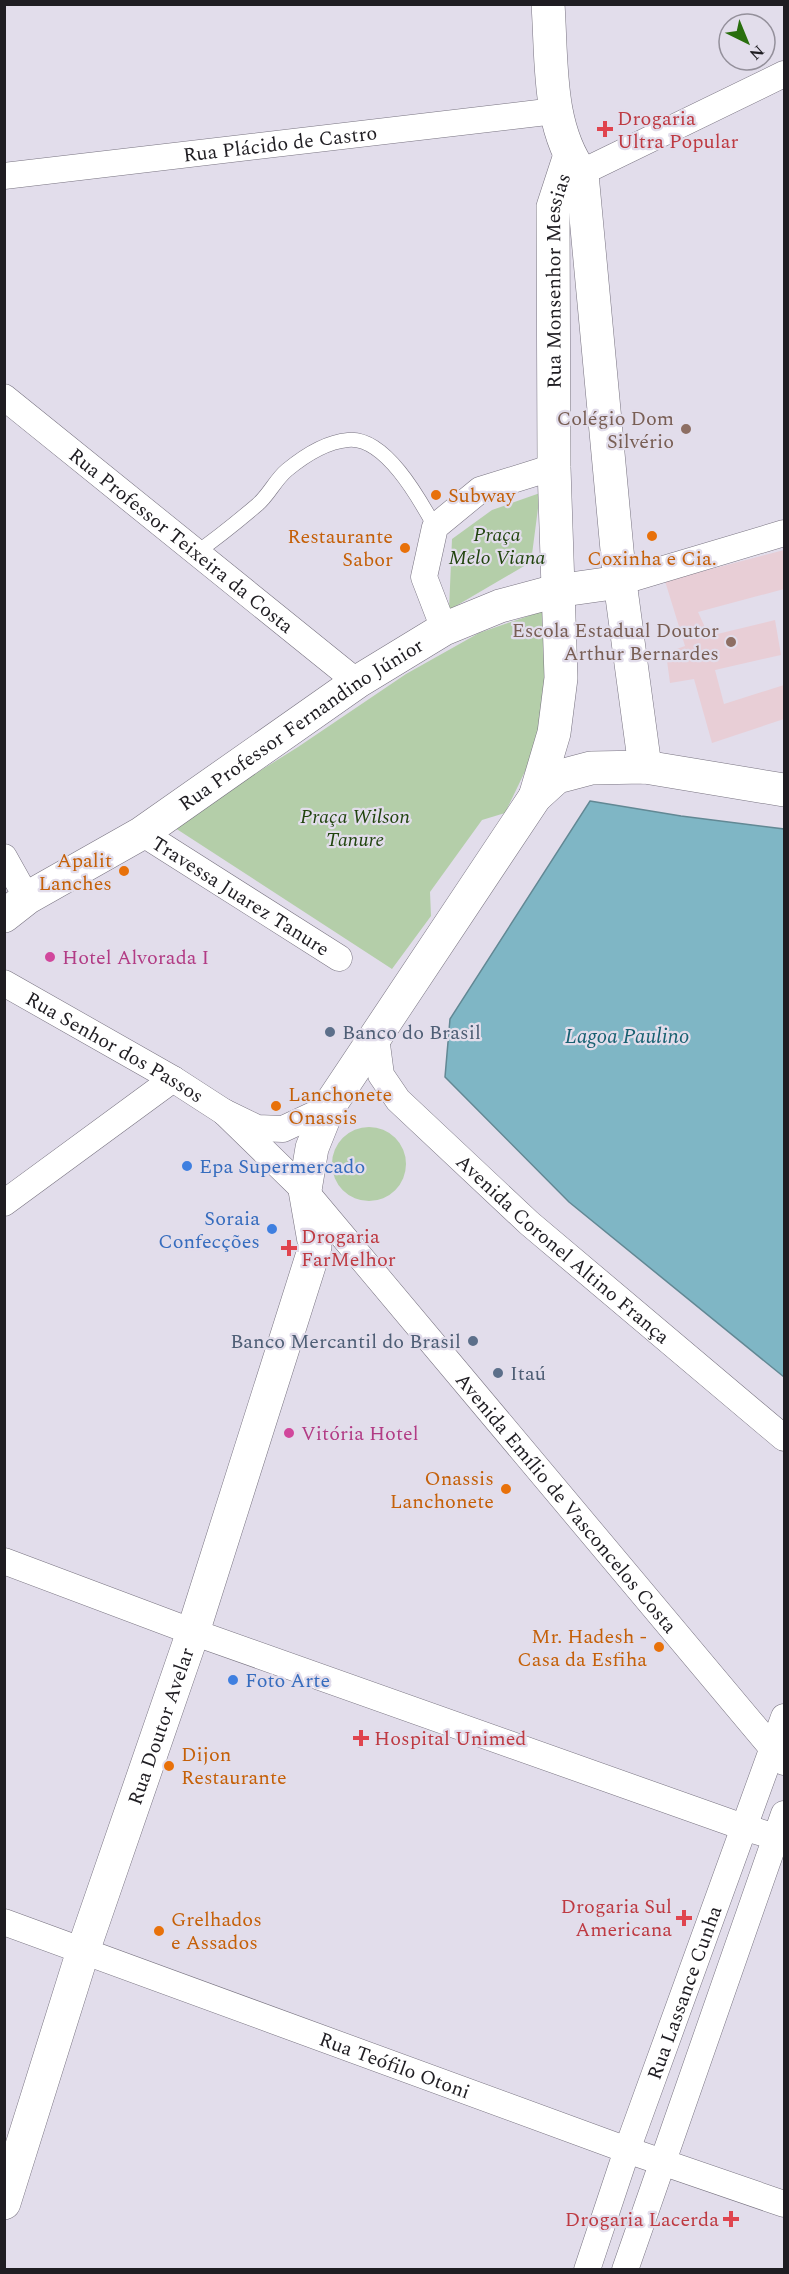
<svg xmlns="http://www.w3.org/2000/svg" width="789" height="2274" viewBox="0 0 789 2274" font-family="Spectral,serif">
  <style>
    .education { fill: #e8ced6 }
    .green { fill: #b4cea9 }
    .water { fill: #7fb6c5; stroke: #628894; stroke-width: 1.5 }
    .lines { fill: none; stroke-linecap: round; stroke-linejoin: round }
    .service-casing { stroke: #787380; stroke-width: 15 }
    .minor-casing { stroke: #787380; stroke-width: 27 }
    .secondary-casing { stroke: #787380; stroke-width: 34 }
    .service { stroke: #fff; stroke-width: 14 }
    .minor { stroke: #fff; stroke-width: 26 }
    .secondary { stroke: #fff; stroke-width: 33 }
    .health-dot { fill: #e0444e; stroke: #e2ddeb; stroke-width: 2 }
    .education-dot { fill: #8d6e63; stroke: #e2ddeb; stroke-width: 2 }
    .food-dot { fill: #e8710a; stroke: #e2ddeb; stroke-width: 2 }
    .hotel-dot { fill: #d1479c; stroke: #e2ddeb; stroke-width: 2 }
    .service-dot { fill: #5c6f8a; stroke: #e2ddeb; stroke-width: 2 }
    .shop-dot { fill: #3f7fe0; stroke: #e2ddeb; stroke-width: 2 }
    .labels { text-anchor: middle; stroke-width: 4.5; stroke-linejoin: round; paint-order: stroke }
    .health-label { font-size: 20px; fill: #be3a42; stroke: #e2ddeb; text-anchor: start }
    .street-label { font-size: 20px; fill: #1f1d22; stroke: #e2ddeb }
    .education-label { font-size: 20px; fill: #785e54; stroke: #e2ddeb; text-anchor: end }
    .food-label { font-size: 20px; fill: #c56008; stroke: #e2ddeb; text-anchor: start }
    .park-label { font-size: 20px; font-style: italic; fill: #21440e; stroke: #e2ddeb }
    .hotel-label { font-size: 20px; fill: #b23c85; stroke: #e2ddeb; text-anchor: start }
    .service-label { font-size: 20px; fill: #4e5e75; stroke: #e2ddeb; text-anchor: start }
    .shop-label { font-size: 20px; fill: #366cbe; stroke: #e2ddeb; text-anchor: start }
    .water-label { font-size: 21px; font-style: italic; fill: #176071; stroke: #e2ddeb }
  </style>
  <rect width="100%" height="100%" fill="#e2ddeb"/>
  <!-- education -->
  <path class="education" d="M784 550V589L698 612 709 636 775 620 781 655 715 670 724 704 784 685V719L712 743 694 679 670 683 666 653 685 646 665 581Z"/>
  <!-- green -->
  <path class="green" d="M540 493 531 562 449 610 452 539 492 510Z
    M546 610 550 680 531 759 505 813 482 820 430 892 431 916 392 969 172 826 298 747 406 674 479 633Z
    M332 1164a37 37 0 1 1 74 0a37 37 0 1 1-74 0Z"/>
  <!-- water -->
  <path class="water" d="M590 801 681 816 784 829V1377L569 1202 445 1077 450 1019Z"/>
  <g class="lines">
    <!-- service casing -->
    <g class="service-casing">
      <path id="service" d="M196 553C217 538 237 522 257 505 269 495 275 480 287 470 304 456 325 442 348 440 385 436 420 500 435 527"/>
    </g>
    <!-- minor casing -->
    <g class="minor-casing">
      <g id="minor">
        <path id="s1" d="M4 176 555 111"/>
        <path d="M566 180 784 74"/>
        <path id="s2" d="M4 397 357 682"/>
        <path d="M620 582 784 533"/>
        <path d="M444 629 424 577 435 527 480 490 554 467"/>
        <path id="s3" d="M142 833 339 958"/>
        <path d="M4 857 27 898"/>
        <path id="s4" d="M4 983 173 1079 224 1112 257 1128 283 1129 328 1108"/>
        <path id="s5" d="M376 1037 381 1075 398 1100 529 1223 784 1438"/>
        <path id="s6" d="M224 1112 305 1191 784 1762"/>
        <path d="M4 1203 173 1079"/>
        <path d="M4 1561 193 1632 746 1828 776 1837"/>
        <path id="s7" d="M4 1922 627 2150 784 2204"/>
        <path id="s8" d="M587 2270 627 2150 784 1717"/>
        <path d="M625 2270 784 1814"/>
      </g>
    </g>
    <!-- secondary casing -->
    <g class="secondary-casing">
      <g id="secondary">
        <path d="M548 4C552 61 547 127 582 174L620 582 645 767"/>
        <path id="s9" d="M535 797 554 733 561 678 554 467 553 207 569 158"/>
        <path id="s10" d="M4 916 27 898 142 833 357 682 444 629 500 606 556 591 620 582"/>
        <path id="s11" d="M4 2203 83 1951 193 1632 315 1247 305 1190 312 1148 328 1108 535 797 557 777 591 768 645 767 784 790"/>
      </g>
    </g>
    <!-- service -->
    <use href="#service" class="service"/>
    <!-- minor -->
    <use href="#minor" class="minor"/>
    <!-- secondary -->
    <use href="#secondary" class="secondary"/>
  </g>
  <!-- markers -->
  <g class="health-dot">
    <path d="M602 120h6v6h6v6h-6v6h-6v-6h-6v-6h6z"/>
    <path d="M286 1239h6v6h6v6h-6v6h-6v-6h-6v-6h6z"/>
    <path d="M358 1729h6v6h6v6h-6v6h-6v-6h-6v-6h6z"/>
    <path d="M681 1909h6v6h6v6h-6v6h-6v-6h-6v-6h6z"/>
    <path d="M728 2210h6v6h6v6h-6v6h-6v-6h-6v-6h6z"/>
  </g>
  <g class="education-dot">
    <circle cx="686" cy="429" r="6"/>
    <circle cx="731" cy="642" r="6"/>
  </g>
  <g class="food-dot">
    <circle cx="436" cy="495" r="6"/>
    <circle cx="652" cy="536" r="6"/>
    <circle cx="405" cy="548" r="6"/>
    <circle cx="124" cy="871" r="6"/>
    <circle cx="276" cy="1106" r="6"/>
    <circle cx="506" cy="1489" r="6"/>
    <circle cx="659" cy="1647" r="6"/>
    <circle cx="169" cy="1766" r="6"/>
    <circle cx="159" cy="1931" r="6"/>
  </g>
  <g class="hotel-dot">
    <circle cx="50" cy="957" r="6"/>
    <circle cx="289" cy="1433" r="6"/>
  </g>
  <g class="service-dot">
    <circle cx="330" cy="1032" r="6"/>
    <circle cx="473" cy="1341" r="6"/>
    <circle cx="498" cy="1373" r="6"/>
  </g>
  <g class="shop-dot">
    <circle cx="187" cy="1166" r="6"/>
    <circle cx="272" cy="1229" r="6"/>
    <circle cx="233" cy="1680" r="6"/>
  </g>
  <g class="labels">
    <!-- health labels -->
    <g class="health-label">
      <text x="617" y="125">Drogaria<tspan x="617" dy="23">Ultra Popular</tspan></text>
      <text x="301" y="1243">Drogaria<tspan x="301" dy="23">FarMelhor</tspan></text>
      <text x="374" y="1745">Hospital Unimed</text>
      <text x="672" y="1913" text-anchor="end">Drogaria Sul<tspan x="672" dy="23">Americana</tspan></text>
      <text x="719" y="2226" text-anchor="end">Drogaria Lacerda</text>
    </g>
    <!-- street labels -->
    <g class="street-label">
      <text dy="7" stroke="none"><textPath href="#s1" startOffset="278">Rua Plácido de Castro</textPath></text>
      <text dy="7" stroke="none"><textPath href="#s9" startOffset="520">Rua Monsenhor Messias</textPath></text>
      <text dy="7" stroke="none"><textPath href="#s2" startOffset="228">Rua Professor Teixeira da Costa</textPath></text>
      <text dy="7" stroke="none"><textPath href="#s10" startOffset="354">Rua Professor Fernandino Júnior</textPath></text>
      <text dy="7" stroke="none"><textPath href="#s3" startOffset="117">Travessa Juarez Tanure</textPath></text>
      <text dy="7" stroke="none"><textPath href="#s4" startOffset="128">Rua Senhor dos Passos</textPath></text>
      <text dy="7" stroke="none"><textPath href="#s5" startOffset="291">Avenida Coronel Altino França</textPath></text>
      <text dy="7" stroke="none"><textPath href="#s6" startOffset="520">Avenida Emílio de Vasconcelos Costa</textPath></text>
      <text dy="7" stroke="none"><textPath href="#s11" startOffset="502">Rua Doutor Avelar</textPath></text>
      <text dy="7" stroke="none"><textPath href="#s8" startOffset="294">Rua Lassance Cunha</textPath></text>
      <text dy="7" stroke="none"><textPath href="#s7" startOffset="416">Rua Teófilo Otoni</textPath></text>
    </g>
    <!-- education labels -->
    <g class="education-label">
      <text x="674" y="425">Colégio Dom<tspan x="674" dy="23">Silvério</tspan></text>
      <text x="719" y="637">Escola Estadual Doutor<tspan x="719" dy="23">Arthur Bernardes</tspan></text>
    </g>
    <!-- food labels -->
    <g class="food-label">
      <text x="448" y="502">Subway</text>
      <text x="393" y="543" text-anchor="end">Restaurante<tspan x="393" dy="23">Sabor</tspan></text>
      <text x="652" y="565" text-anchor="middle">Coxinha e Cia.</text>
      <text x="112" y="867" text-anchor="end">Apalit<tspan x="112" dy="23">Lanches</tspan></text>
      <text x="288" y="1101">Lanchonete<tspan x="288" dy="23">Onassis</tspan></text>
      <text x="494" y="1485" text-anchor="end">Onassis<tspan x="494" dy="23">Lanchonete</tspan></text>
      <text x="647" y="1643" text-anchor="end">Mr. Hadesh -<tspan x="647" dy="23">Casa da Esfiha</tspan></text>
      <text x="181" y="1761">Dijon<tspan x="181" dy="23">Restaurante</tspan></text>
      <text x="171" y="1926">Grelhados<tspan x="171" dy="23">e Assados</tspan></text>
    </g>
    <!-- park labels -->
    <g class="park-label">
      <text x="497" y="541">Praça<tspan x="497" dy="23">Melo Viana</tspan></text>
      <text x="355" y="823">Praça Wilson<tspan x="355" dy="23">Tanure</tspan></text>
    </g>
    <!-- hotel labels -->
    <g class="hotel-label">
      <text x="62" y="964">Hotel Alvorada I</text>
      <text x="301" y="1440">Vitória Hotel</text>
    </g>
    <!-- service labels -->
    <g class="service-label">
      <text x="342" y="1039">Banco do Brasil</text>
      <text x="461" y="1348" text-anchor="end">Banco Mercantil do Brasil</text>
      <text x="510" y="1380">Itaú</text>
    </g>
    <!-- shop labels -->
    <g class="shop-label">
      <text x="199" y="1173">Epa Supermercado</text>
      <text x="260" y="1225" text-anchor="end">Soraia<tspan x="260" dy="23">Confecções</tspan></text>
      <text x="245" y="1687">Foto Arte</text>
    </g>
    <!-- water labels -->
    <g class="water-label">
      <text x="627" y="1043">Lagoa Paulino</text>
    </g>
  </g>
  <!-- border -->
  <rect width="789" height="2274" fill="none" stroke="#1f1d22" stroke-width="12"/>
  <!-- north arrow -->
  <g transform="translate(747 42) rotate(137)"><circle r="28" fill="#e2ddeb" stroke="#94909b" stroke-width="1.5"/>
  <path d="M0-4.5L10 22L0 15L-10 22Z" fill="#296f0e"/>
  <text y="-9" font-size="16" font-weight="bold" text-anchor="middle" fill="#1f1d22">N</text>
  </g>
</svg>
